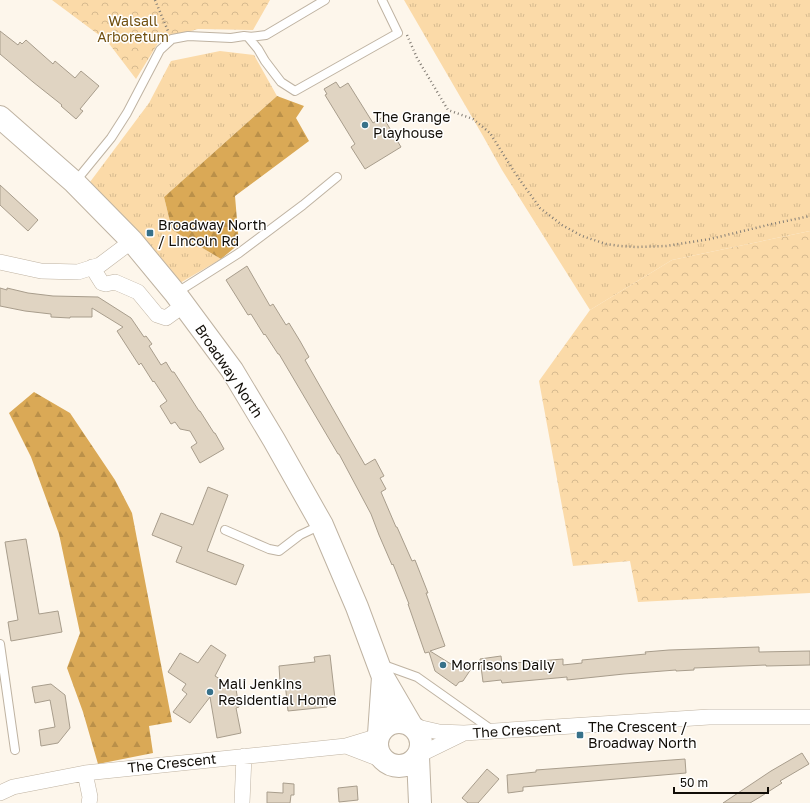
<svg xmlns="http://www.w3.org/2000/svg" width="810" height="803" viewBox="0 0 810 803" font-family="'Golos Text',sans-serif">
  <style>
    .grass { fill: url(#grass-tufts) }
    .forest { fill: url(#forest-firs) }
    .park { fill: url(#park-crowns) }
    .building { fill: #e0d4c2; stroke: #a89d8c }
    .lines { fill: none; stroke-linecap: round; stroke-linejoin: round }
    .service-casing { stroke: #bfb3a2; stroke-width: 10 }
    .minor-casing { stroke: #bfb3a2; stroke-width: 16 }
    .trunk-casing { stroke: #bfb3a2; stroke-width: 24 }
    .path { stroke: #837d75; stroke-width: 2.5; stroke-dasharray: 1 3; stroke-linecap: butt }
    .service { stroke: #fff; stroke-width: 8 }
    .minor { stroke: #fff; stroke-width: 15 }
    .trunk { stroke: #fff; stroke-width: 22 }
    .poi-dot { fill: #37718a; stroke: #fff; stroke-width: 1.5 }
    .labels { text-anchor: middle; stroke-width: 3; stroke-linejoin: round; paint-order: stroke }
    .park-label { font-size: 14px; fill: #715010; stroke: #fff }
    .poi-label { font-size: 14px; fill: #110d07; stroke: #fff; text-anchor: start }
    .street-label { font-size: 14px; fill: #110d07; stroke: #fff }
  </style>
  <defs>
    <pattern id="grass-tufts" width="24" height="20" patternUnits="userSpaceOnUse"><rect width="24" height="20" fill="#fbdaa8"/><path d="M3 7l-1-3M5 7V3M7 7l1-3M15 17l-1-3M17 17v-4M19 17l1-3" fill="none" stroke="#d6ba8f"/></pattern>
    <pattern id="forest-firs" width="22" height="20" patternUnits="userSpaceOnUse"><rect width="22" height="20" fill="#daa956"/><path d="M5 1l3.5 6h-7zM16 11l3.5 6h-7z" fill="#ba9049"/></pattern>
    <pattern id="park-crowns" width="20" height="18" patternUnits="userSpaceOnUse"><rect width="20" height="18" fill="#fbdaa8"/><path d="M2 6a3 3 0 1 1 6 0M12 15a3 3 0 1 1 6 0" fill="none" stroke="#d6ba8f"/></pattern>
  </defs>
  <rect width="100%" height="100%" fill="#fdf6eb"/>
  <!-- grass -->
  <path class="grass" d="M404 0H810V231L672 260 590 310 502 170 483 136Z
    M220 51 254 55 277 96 164 197 172 230 221 259 180 283 90 182 149 103 171 61Z"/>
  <!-- forest -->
  <path class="forest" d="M277 96 304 106 296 118 309 141 235 196 239 244 221 259 172 230 164 197Z
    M34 392 70 413 115 480 132 513 172 722 149 726 153 753 98 764 83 712 67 668 80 633 59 534 31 457 9 413Z"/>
  <!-- park -->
  <path class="park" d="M52 0H270L253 30 198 29 160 40 136 79 107 41Z
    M810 231V593L638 602 630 561 573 566 539 381 590 310 672 260Z"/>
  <!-- building -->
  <path class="building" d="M0 31 18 45 20 42 22 44 26 40 53 64 55 61 75 78 81 71 99 86 80 109 83 111 76 119 61 106 62 105 33 82 0 54Z
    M336 82 340 88 348 83 373 123 383 117 401 147 365 169 351 147 355 144 325 95 327 94 324 89Z
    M0 185 38 220 28 231 0 205Z
    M247 266 270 306 273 304 286 325 289 323 300 341 309 357 305 360 365 465 375 459 384 476 380 478 386 489 381 492 396 527H397L412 561 415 560 428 593H426L445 646 430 651 459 669 464 662 471 669 463 681 459 682 456 686 435 671 429 652 425 653 408 604H409L393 564 392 565 379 535 371 514 339 454H338L279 354H278L265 334 264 335 251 314 248 315 226 280Z
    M0 288 7 290V288L28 293 53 296 98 297 131 318 144 337 146 336 152 344 149 346 161 365 166 362 172 372H174L199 411H200L214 433H215L224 449 200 463 191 447 197 443 190 431 180 429 175 422 171 424 160 406 167 401 154 381 153 382 141 363 139 365 117 331 123 327 92 308V317H70V318L51 317V314L25 311 0 306Z
    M208 487 228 495 207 551 244 565 236 585 176 562 182 547 152 535 161 513 193 525Z
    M26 539 39 614 58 611 62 632 11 641 8 622 18 620 5 542Z
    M211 645 226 655 215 676 236 689 239 707 236 708 241 733 217 738 210 697 190 723 173 712 187 694 182 690 186 684 168 672 180 653 198 663Z
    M759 647V652L810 651V665L766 666V665L694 668V670L676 671V670L624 674 567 680V677L502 683 501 680 483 682 480 659 501 656 502 664 563 659V665L582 663V660L646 654 645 652 669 650Z
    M330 655 335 699 326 700 327 707 288 711 285 682H280L279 666 315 662 314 657Z
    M51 684 65 695 70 728 58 743 41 746 39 730 55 727 50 700 35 703 32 687Z
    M802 753 809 764 780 781 782 783 760 797 750 803H723L771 771Z
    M685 759 686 773 523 787V791L508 793 507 775 536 772V770Z
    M487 769 499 779 478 803H468L462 798Z
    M283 783 294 784V795H291L290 803H267V792L283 793Z
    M357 786 358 800 339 802 338 788Z"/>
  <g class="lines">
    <!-- service casing -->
    <g class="service-casing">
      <path id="service" d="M248 37 258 49 265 61 281 82 295 91 398 33 382 0
        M249 37 266 35 325 0
        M75 182 111 138 127 113 160 50 172 39 188 36 231 38 244 36 253 37
        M176 293 239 253 303 205 337 177
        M225 530 269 549 279 551 300 535 321 525
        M0 644 15 750
        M381 664 417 677 492 730"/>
    </g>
    <!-- minor casing -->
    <g class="minor-casing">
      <path id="minor" d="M0 262 41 271 78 272 100 265 132 241
        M92 267 102 283 106 284 115 282 138 292 157 315 166 318 184 305
        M413 726 439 732 464 733 709 717H810
        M346 746 385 761
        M419 755 462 734
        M85 773 90 797 89 803
        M0 793 13 787 85 773 346 746 379 736
        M242 803 244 756"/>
    </g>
    <!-- trunk casing -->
    <g class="trunk-casing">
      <path id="trunk" d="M0 117 74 182 132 241 175 293 232 370 274 440 322 525 357 607 383 677 411 725
        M377 744a22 22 0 1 1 44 0a22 22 0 1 1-44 0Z
        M379 734 383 677
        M418 757 420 803"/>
    </g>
    <!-- path -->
    <path class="path" d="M155 0 168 31
      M407 35 417 58 448 110 473 119 490 133 515 173 540 208 562 225 582 236 606 244 620 246 636 247 666 246 710 239 772 224 810 216"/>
    <!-- service -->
    <use href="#service" class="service"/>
    <!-- minor -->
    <use href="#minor" class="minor"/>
    <!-- trunk -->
    <use href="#trunk" class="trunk"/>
  </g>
  <!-- markers -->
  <g class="poi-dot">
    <circle cx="365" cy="125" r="4"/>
    <rect x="146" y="229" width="8" height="8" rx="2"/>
    <circle cx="443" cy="665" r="4"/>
    <circle cx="210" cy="692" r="4"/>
    <rect x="576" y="731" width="8" height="8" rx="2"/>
  </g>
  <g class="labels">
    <!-- park labels -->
    <g class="park-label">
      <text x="133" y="26">Walsall<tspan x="133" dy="16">Arboretum</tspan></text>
    </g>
    <!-- poi labels -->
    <g class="poi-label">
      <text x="373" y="122">The Grange<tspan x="373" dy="16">Playhouse</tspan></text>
      <text x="158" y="230">Broadway North<tspan x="158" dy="16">/ Lincoln Rd</tspan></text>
      <text x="451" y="670">Morrisons Daily</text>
      <text x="218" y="689">Mali Jenkins<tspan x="218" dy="16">Residential Home</tspan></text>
      <text x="588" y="732">The Crescent /<tspan x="588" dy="16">Broadway North</tspan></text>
    </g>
    <!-- street labels -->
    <g class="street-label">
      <text transform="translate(229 371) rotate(56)" y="5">Broadway North</text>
      <text transform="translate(517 730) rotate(-4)" y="5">The Crescent</text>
      <text transform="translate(172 763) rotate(-6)" y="5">The Crescent</text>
    </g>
  </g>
  <!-- scale -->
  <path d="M674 787v6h94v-6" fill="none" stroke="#110d07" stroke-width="2"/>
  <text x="680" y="787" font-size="12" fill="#110d07" stroke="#ffffff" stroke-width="3" paint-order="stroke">50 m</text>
</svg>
